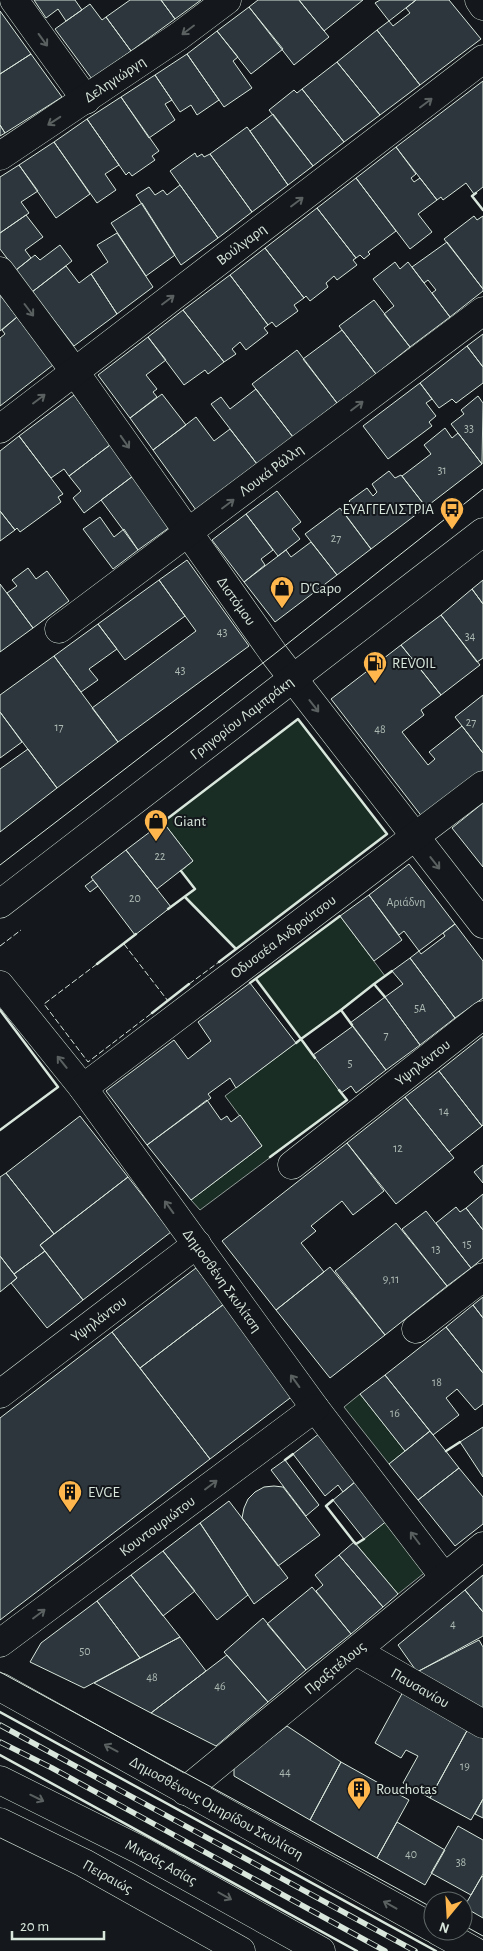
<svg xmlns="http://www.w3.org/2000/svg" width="483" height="1951" viewBox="0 0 483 1951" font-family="'Alegreya Sans',sans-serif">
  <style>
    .green { fill: #1a2d24; stroke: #939e99 }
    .building { fill: #2c363c; stroke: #d8e6dc }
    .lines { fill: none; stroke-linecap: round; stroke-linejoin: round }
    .minor-casing { stroke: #d8e6dc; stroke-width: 29 }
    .major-casing { stroke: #d8e6dc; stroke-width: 29 }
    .minor { stroke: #14181c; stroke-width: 28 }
    .major { stroke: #14181c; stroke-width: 28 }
    .tram { stroke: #d8e6dc; stroke-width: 1 }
    .rail-casing { stroke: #d8e6dc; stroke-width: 5.5 }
    .rail { stroke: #14181c; stroke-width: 4; stroke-dasharray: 11; stroke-linecap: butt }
    .fence { stroke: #d8e6dc; stroke-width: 1; stroke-dasharray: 6 2.5; stroke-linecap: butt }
    .wall { stroke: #d8e6dc; stroke-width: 2.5 }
    .oneway { stroke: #59605f }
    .labels { text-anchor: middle; stroke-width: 4; stroke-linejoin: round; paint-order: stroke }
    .number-label { font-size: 12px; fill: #adbab4 }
    .street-label { font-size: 15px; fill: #d8e6dc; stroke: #14181c }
    .poi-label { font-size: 15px; fill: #d8e6dc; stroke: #14181c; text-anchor: start }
  </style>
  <rect width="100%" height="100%" fill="#14181c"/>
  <!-- green -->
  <path class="green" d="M298 719 387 834 236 949 185 897 195 889 181 871 193 861 163 822Z
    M340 916 385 976 301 1039 347 1100 200 1210 191 1200 262 1146 225 1096 301 1039 256 979Z
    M360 1394 405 1451 389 1464 344 1407Z
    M393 1516 433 1566 398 1594 356 1544Z"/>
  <!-- building -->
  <path class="building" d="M34 0H75L82 10 66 21 58 9 46 18Z
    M130 0H161L175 19 131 51 106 17Z
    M161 0H201L175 19Z
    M258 0H299L329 37 294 65 249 7Z
    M299 0H363L324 31Z
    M380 0H416L389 21 375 3Z
    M416 0H449L481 39 420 85 377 30 389 21 393 26 410 13 406 8Z
    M90 4 102 20 106 17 131 51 92 79 55 29Z
    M249 7 283 49 251 74 217 31Z
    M0 11 31 54 0 74Z
    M377 30 420 85 380 115 337 62Z
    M217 31 238 57 233 61 252 88 224 107 187 54Z
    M31 54 62 97 5 133 0 125V74Z
    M187 54 219 100 197 115 191 105 180 112 155 75Z
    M337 62 380 115 344 142 302 89Z
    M155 75 172 100 165 104 175 120 149 138 121 97Z
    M483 81V187L474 194 466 183 443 200 441 197 437 200 396 147Z
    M302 89 344 142 313 166 269 110 294 90 297 93Z
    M121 97 159 151 152 156 155 160 132 176 129 172 126 175 87 119Z
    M273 114 313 166 288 185 250 131Z
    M87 119 119 165 105 174 116 190 97 203 54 142Z
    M0 125 5 133 0 136Z
    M247 127 288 185 252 212 210 154Z
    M54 142 90 194 56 218 19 165Z
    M396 147 416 174 411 178 414 182 420 178 437 200 418 214 432 232 410 249 356 178Z
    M195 153 197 157 202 154 204 157 210 154 252 212 218 238 170 171Z
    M19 165 38 191 21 202 29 213 0 233V177Z
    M356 178 396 231 368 252 370 254 364 259 360 255 356 258 317 208Z
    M180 185 218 238 181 265 136 195 149 187 155 195 163 190 167 195Z
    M142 203 175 255 146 276 111 223Z
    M317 208 356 258 353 260 357 265 337 280 334 276 326 283 328 287 310 301 306 296 304 298 265 248Z
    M26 215 43 237 25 250 31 258 16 270 0 249V233Z
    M474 216 477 220 483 216V289L444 239Z
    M117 233 153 287 117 314 91 274 108 262 97 245Z
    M447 242 483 289V291L450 317 432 293 436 290 428 280 424 283 412 267Z
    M60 245 72 261 32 292 16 270 35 255 40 260Z
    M265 248 304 298 294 305 298 311 276 327 272 322 268 325 230 275Z
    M395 262 400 269 408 262 450 317 410 347 384 314 394 306 373 279Z
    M66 266 79 283 91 274 117 314 74 346 32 292Z
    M230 275 268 325 264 328 268 333 246 350 240 342 232 349 236 354 224 362 183 310Z
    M0 295 17 317 0 331Z
    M374 300 410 347 376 374 339 326Z
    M183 310 224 362 208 374 205 370 184 385 148 337Z
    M17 317 53 365 0 406V338L5 334 2 330Z
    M342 330 376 374 337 403 303 359Z
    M483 334V367L467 346Z
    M148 337 166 360 146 375 157 389 153 392 157 397 130 418 98 375Z
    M467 346 483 367V383L456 403 452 399 439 408 420 383Z
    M297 350 337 403 293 437 252 384Z
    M420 383 432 399 426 403 436 416 429 422 432 426 388 459 363 426Z
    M256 389 293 437 257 464 211 404 221 397 230 409Z
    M162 394 186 425 153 450 130 418Z
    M74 395 110 445 69 476 64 469 51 478 19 436Z
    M478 396 483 403 482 464 451 424 464 414 461 410Z
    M196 417 214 441 230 429 257 464 196 510 153 450Z
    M445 428 452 438 458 433 482 464 426 507 402 476 431 454 424 445Z
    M19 436 63 494 58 497 61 502 20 532 17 528 15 530 0 511V451Z
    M110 445 133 476 84 513 73 498 81 491 69 476Z
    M389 471 395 478 401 475 426 507 371 549 345 514 354 507 349 501 367 488 373 496 377 492 372 484Z
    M133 476 170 527 138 550 101 500Z
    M277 491 301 522 292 529 300 539 278 556 246 514Z
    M340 508 371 549 337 575 305 534Z
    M0 511 15 530 0 541Z
    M246 514 273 550 261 559 265 565 244 582 212 540Z
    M100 517 114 537 124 529 138 550 113 569 83 529Z
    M311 542 337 575 275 622 244 582 286 550 291 557Z
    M187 560 249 646 118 742 92 708 196 631 159 580Z
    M28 568 36 579 47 571 69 601 33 628 7 593 17 586 12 580Z
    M159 580 185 616 125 660 98 624Z
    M483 580V604L472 589Z
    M0 584 33 628 0 652Z
    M472 589 483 604V658L477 662 441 615Z
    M441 615 480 665 441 695 401 645Z
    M98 624 117 649 89 669 98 680 81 692 54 656Z
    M401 645 441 695 421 710 424 715 402 732 428 765 435 759 429 752 462 726 483 753V772L423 818 331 699Z
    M54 656 118 742 57 788 0 712V695Z
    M483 695V753L455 717Z
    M0 712 22 742 0 758Z
    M28 749 57 788 0 832V769Z
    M483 803V867L452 828Z
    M163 822 193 861 157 889 126 850Z
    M126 850 171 907 135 935 91 877Z
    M409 864 455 924 419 951 404 931 399 935 369 895Z
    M93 880 98 886 90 892 85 886Z
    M369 895 402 940 374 961 340 916Z
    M455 924 483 961V998L455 1018 410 958 419 951 421 954 445 936 443 933Z
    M410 958 455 1018 420 1045 385 997 403 984 392 971Z
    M250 983 296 1043 236 1088 230 1078 208 1094 211 1098 147 1145 106 1091 174 1040 188 1059 211 1041 198 1022Z
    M385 997 420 1045 386 1070 350 1023Z
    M353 1026 386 1070 356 1093 351 1086 341 1093 313 1055Z
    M483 1036V1125L482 1126 439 1071Z
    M439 1071 482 1126 449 1152 405 1097Z
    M405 1097 454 1158 396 1204 347 1143Z
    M207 1100 221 1120 227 1116 231 1122 240 1115 262 1146 191 1200 147 1145Z
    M80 1116 128 1177 54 1234 6 1173Z
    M347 1143 384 1191 353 1215 342 1201 311 1226 316 1231 301 1243 324 1272 276 1310 222 1241Z
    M483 1165V1183L474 1172Z
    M6 1173 54 1234 40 1245 45 1251 14 1274 0 1256V1177Z
    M128 1177 171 1232 83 1300 40 1245Z
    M483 1194V1230L466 1208Z
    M456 1207 460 1212 466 1208 483 1230V1258L471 1268 436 1223Z
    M426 1211 471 1268 447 1286 402 1229Z
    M396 1223 447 1286 385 1335 335 1271Z
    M45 1251 83 1300 47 1328 11 1283 17 1278 14 1274Z
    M0 1256 17 1278 0 1292Z
    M330 1267 385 1335 330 1378 276 1310Z
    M196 1268 224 1304 140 1368 112 1332Z
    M483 1297V1318L473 1305Z
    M224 1304 294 1395 210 1459 140 1368Z
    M473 1305 483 1318V1373L446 1327Z
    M446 1327 483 1373V1404L475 1410 457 1389 446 1398 459 1415 433 1435 385 1375Z
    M112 1332 210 1459 0 1620V1418Z
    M385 1375 430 1431 405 1451 360 1394Z
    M483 1427V1477L460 1442Z
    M324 1430 361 1477 343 1492 338 1485 325 1496 293 1454Z
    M430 1431 459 1468 418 1500 389 1464Z
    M285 1460 319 1505 306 1516 271 1470Z
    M459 1468 483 1497V1524L455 1546 418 1500Z
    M361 1477 393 1516 364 1539 333 1500Z
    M274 1486 283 1487 320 1535 278 1566 242 1518 244 1508 248 1499 255 1492 264 1487Z
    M229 1501 288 1578 254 1604 200 1523Z
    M200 1523 248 1595 217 1620 163 1551Z
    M354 1542 398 1594 383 1607 339 1555Z
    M163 1551 195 1591 163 1616 131 1575Z
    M339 1555 383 1607 351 1634 316 1591 323 1585 315 1575Z
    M131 1575 180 1637 140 1658 97 1601Z
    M483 1575V1612L465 1590Z
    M312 1587 351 1634 306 1670 267 1624Z
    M465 1590 483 1612V1636L417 1672 398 1645Z
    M97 1601 140 1658 84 1688 30 1662 41 1643Z
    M263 1618 306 1670 268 1702 224 1652Z
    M180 1637 206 1671 151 1713 94 1683Z
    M479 1640 483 1647V1709L417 1672Z
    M227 1655 268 1702 216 1746 151 1713Z
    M404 1690 469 1727 430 1798 403 1783 418 1756 406 1750 401 1758 375 1743Z
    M287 1726 341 1762 310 1820 234 1776V1767Z
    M469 1727 483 1735V1799L471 1820 430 1798Z
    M341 1762 409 1800 377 1858 310 1820Z
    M483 1799V1818L475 1814Z
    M397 1822 445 1850 425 1885 377 1858Z
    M458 1826 483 1840V1874L471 1895 431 1873Z
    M482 1876 483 1877V1918L464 1907Z"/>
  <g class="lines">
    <!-- minor casing -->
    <g class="minor-casing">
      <g id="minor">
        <path d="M14 0 86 100"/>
        <path id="s1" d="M0 156 179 36 227 0"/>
        <path id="s2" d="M0 271 75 372 274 654 483 924"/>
        <path id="s3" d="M0 429 483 59"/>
        <path id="s4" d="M59 629 483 311"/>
        <path id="s5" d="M0 985 83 1088 315 1408 444 1577"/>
        <path id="s6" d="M83 1088 483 785"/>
        <path id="s7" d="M292 1165 483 1015"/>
        <path d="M416 1329 483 1277"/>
        <path id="s8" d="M0 1394 197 1244"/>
        <path id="s9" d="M0 1643 315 1408"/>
        <path id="s10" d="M356 1651 483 1724"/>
        <path id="s11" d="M185 1791 483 1546"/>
      </g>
    </g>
    <!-- major casing -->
    <g class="major-casing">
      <g id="major">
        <path d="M479 0 483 6"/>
        <path id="s12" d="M0 904 483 532"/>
        <path id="s13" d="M0 1687 433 1928"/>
        <path id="s14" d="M0 1780 140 1850 321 1951"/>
        <path id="s15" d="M0 1822 84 1863 241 1951"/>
        <path d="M438 1931 474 1951"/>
      </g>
    </g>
    <!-- minor -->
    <use href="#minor" class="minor"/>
    <!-- major -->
    <use href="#major" class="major"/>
    <!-- tram -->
    <path class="tram" d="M0 865 272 656 483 489
      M0 1672 433 1908
      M463 1925 483 1936"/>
    <!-- rail casing -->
    <g class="rail-casing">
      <path id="rail" d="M0 1725 415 1951
        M0 1742 52 1768 385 1951"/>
    </g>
    <!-- rail -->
    <use href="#rail" class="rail"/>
    <!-- fence -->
    <path class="fence" d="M124 944 168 1001
      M0 946 21 930
      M97 964 44 1004 88 1062 152 1013
      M189 984 219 962"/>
    <!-- wall -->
    <path class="wall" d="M476 193 472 196 483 210
      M163 822 298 719 387 834 219 962
      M185 897 236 949
      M168 909 195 889 181 871
      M97 964 136 934
      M256 979 301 1039 296 1043
      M250 983 340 916
      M374 984 392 971
      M0 1010 58 1087 0 1130
      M341 1010 374 984 385 997
      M152 1013 189 984
      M315 1058 301 1039 341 1010 352 1025
      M270 1157 347 1100 339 1090
      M446 1451 460 1442
      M285 1460 293 1454
      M333 1500 326 1506 354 1542 356 1544 364 1539
      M0 1712 436 1951
      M0 1755 357 1951"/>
  </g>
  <!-- one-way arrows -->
  <defs><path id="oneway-shaft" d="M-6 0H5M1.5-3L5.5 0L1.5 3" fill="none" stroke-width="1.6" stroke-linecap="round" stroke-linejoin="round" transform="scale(1.25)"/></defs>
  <g class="oneway">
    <use href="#oneway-shaft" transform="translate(188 30) rotate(143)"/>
    <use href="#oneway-shaft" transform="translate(43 40) rotate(54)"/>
    <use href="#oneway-shaft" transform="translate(426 103) rotate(-37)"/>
    <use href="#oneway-shaft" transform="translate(54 121) rotate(147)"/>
    <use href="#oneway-shaft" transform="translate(297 202) rotate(-37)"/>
    <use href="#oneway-shaft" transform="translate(168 300) rotate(-37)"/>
    <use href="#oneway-shaft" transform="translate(29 310) rotate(53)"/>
    <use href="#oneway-shaft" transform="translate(39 399) rotate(-37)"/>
    <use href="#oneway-shaft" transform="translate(357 406) rotate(-37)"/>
    <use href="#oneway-shaft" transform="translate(125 442) rotate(55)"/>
    <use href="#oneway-shaft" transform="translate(228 504) rotate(-37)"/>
    <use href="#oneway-shaft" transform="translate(314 706) rotate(52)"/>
    <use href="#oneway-shaft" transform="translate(435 863) rotate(52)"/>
    <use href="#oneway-shaft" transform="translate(62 1062) rotate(-129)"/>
    <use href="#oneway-shaft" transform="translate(169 1207) rotate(-126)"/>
    <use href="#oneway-shaft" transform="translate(295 1381) rotate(-126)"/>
    <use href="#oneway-shaft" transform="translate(211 1485) rotate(-37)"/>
    <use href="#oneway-shaft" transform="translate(415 1538) rotate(-127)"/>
    <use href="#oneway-shaft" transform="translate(39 1614) rotate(-37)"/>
    <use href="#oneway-shaft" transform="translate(111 1748) rotate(-152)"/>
    <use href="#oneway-shaft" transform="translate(37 1798) rotate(26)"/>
    <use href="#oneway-shaft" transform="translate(225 1896) rotate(29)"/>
    <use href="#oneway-shaft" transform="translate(390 1905) rotate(-151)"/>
  </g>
  <!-- icons -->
  <defs>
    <g id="bus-pin" transform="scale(1.25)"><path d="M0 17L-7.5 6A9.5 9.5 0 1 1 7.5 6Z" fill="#ffb74d" stroke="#14181c"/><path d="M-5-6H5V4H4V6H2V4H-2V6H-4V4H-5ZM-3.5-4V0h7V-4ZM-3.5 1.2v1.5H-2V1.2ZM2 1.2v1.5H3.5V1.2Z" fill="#111"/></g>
    <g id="shop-pin" transform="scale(1.25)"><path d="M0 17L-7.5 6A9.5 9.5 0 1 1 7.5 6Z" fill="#ffb74d" stroke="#14181c"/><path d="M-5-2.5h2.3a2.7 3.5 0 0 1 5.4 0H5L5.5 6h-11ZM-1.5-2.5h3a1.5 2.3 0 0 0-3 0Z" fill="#111"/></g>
    <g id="fuel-pin" transform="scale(1.25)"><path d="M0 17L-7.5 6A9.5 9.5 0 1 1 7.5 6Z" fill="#ffb74d" stroke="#14181c"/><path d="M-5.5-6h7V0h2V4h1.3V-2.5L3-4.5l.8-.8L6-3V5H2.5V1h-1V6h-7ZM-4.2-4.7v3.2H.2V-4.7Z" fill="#111"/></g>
    <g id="building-pin" transform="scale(1.25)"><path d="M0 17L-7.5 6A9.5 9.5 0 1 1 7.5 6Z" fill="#ffb74d" stroke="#14181c"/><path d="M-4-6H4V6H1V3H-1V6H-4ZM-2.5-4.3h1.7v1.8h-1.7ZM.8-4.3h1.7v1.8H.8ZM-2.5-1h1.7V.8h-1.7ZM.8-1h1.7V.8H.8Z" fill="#111"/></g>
  </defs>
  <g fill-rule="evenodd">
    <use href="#bus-pin" x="452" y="509"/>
    <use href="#shop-pin" x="282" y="588"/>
    <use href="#fuel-pin" x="375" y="663"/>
    <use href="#shop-pin" x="156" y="821"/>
    <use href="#building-pin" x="70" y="1492"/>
    <use href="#building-pin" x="359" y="1789"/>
  </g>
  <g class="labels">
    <!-- number labels -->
    <g class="number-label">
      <text x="469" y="432">33</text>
      <text x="442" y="474">31</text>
      <text x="336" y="542">27</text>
      <text x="222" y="636">43</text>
      <text x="470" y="640">34</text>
      <text x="180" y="674">43</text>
      <text x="471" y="726">27</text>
      <text x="59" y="731">17</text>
      <text x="380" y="733">48</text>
      <text x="160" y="860">22</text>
      <text x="135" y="902">20</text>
      <text x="406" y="906">Αριάδνη</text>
      <text x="420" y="1012">5A</text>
      <text x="386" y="1039">7</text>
      <text x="350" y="1067">5</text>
      <text x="444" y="1115">14</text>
      <text x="398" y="1152">12</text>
      <text x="467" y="1248">15</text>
      <text x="436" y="1253">13</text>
      <text x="391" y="1283">9,11</text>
      <text x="437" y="1386">18</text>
      <text x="395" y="1417">16</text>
      <text x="453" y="1628">4</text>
      <text x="85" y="1655">50</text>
      <text x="152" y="1681">48</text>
      <text x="220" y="1690">46</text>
      <text x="465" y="1770">19</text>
      <text x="285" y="1776">44</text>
      <text x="411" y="1858">40</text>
      <text x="461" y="1866">38</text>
    </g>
    <!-- street labels -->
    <g class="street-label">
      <text dy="5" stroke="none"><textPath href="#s1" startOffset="138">Δεληγιώργη</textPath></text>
      <text dy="5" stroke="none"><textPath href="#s3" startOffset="304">Βούλγαρη</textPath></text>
      <text dy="5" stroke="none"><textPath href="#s4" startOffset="265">Λουκά Ράλλη</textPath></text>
      <text dy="5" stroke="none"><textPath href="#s2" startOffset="406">Διστόμου</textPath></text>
      <text dy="5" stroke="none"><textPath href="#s12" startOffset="305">Γρηγορίου Λαμπράκη</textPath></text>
      <text dy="5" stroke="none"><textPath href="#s6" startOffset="251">Οδυσσέα Ανδρούτσου</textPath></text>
      <text dy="5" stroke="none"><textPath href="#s7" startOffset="166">Υψηλάντου</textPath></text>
      <text dy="5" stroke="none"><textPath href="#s5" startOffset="370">Δημοσθένη Σκυλίτση</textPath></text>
      <text dy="5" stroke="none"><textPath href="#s8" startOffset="124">Υψηλάντου</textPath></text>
      <text dy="5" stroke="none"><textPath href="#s9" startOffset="196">Κουντουριώτου</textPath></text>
      <text dy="5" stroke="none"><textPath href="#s11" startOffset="194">Πραξιτέλους</textPath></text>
      <text dy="5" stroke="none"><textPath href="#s10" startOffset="74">Παυσανίου</textPath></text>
      <text dy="5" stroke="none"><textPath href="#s13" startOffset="248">Δημοσθένους Ομηρίδου Σκυλίτση</textPath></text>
      <text dy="5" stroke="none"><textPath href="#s14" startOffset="181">Μικράς Ασίας</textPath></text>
      <text dy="5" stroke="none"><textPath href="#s15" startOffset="121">Πειραιώς</textPath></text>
    </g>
    <!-- poi labels -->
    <g class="poi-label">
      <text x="434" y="514" text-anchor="end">ΕΥΑΓΓΕΛΙΣΤΡΙΑ</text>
      <text x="300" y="593">D'Capo</text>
      <text x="392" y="668">REVOIL</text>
      <text x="174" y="826">Giant</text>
      <text x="88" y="1497">EVGE</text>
      <text x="376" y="1794">Rouchotas</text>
    </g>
  </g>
  <!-- north arrow -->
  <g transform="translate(448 1916) rotate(198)"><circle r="24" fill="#14181c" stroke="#626a69"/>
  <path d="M0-4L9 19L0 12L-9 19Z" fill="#ffb74d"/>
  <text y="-8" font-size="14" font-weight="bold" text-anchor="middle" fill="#d8e6dc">N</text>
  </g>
  <!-- scale -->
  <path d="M12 1931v8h92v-8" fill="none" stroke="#d8e6dc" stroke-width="2.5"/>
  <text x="20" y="1931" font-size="15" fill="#d8e6dc" stroke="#14181c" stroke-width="4" paint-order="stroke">20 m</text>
</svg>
